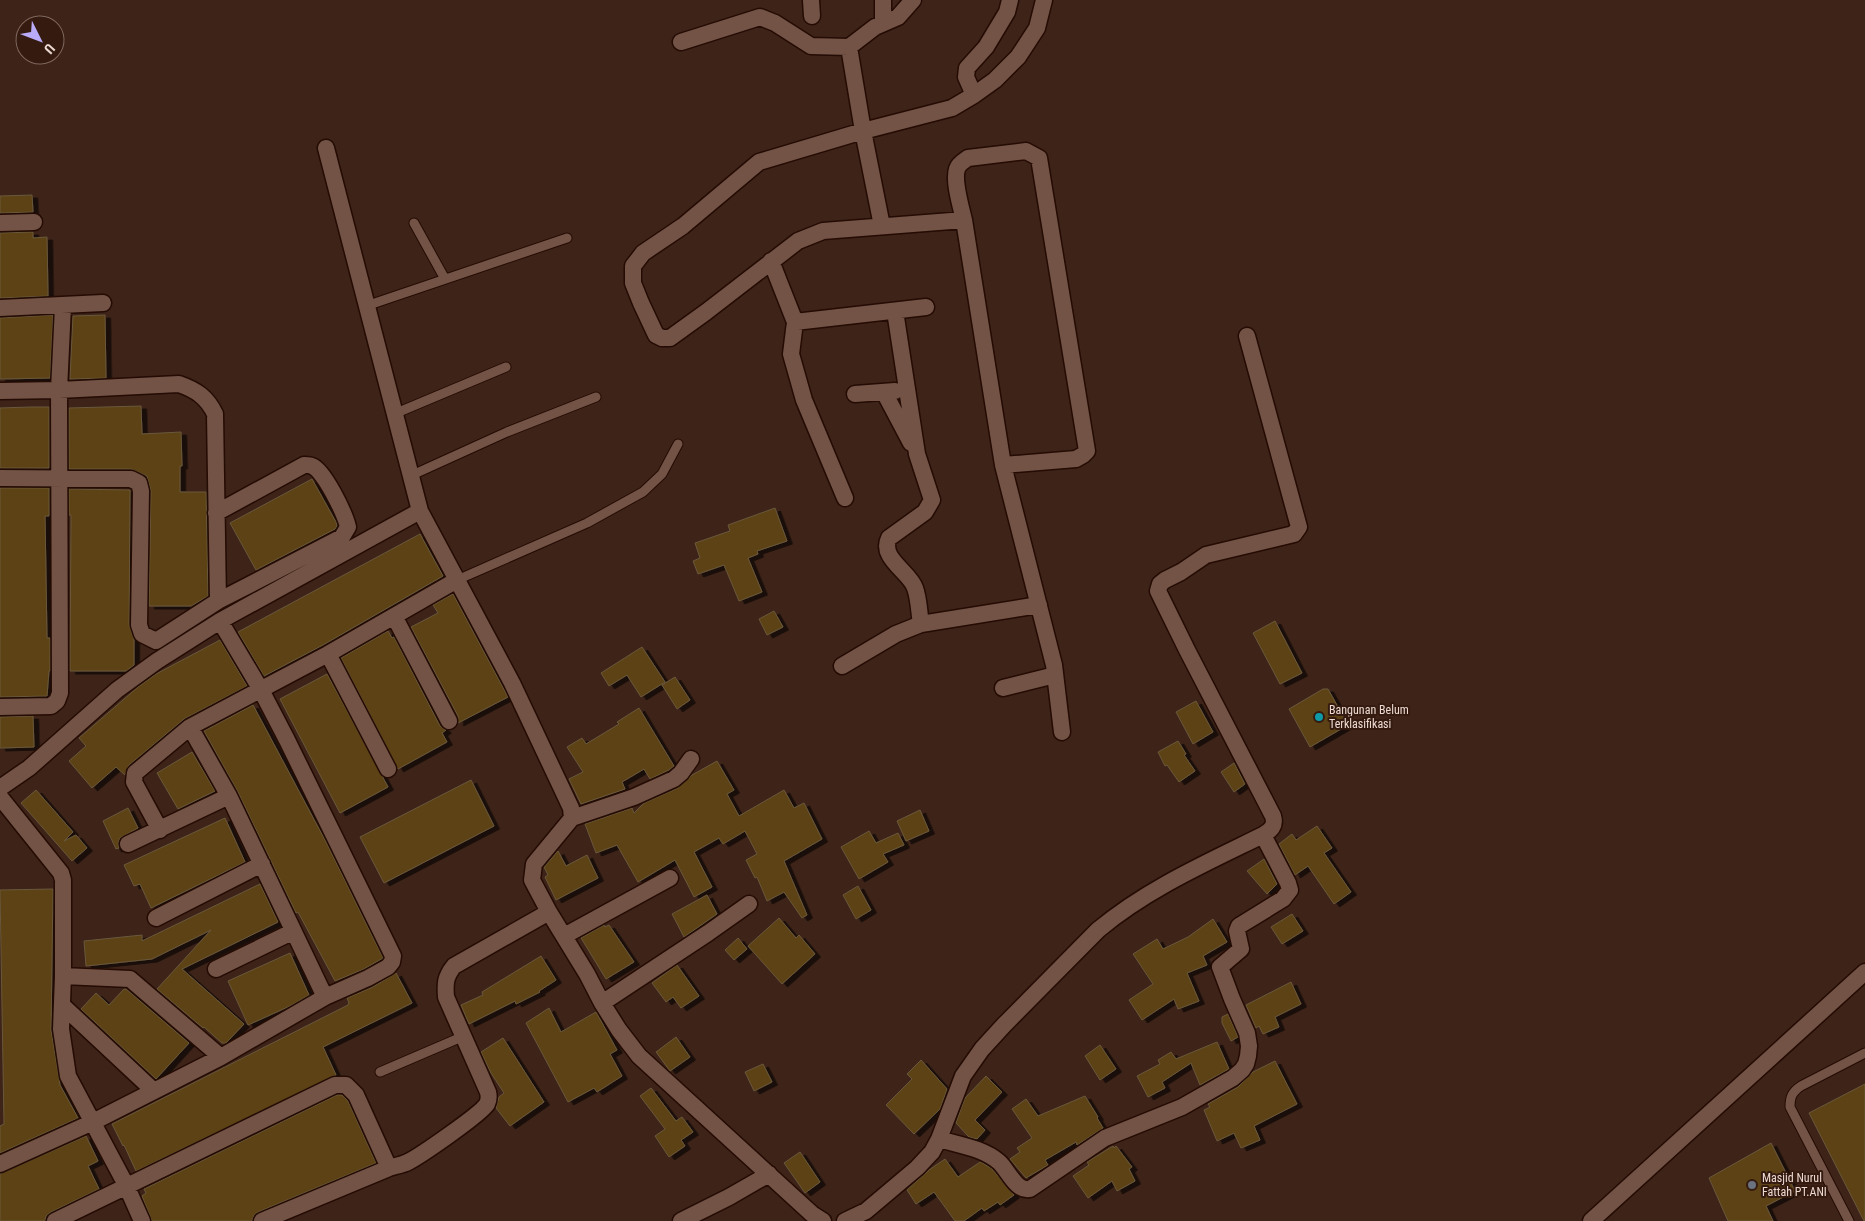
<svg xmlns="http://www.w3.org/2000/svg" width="1865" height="1221" viewBox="0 0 1865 1221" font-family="'Roboto Condensed',sans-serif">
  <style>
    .building { fill: #5d4212; stroke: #69583d; filter: url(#shadow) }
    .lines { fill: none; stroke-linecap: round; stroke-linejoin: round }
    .lane-casing { stroke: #240b03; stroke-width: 11 }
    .street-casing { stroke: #240b03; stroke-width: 19 }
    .lane { stroke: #725346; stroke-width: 9 }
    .street { stroke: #725346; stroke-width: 16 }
    .culture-dot { fill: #0f9aa8; stroke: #341a0f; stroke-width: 2 }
    .worship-dot { fill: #6b7280; stroke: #341a0f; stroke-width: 2 }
    .labels { text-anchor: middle; stroke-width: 4; stroke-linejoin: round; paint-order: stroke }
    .poi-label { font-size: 12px; fill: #eddad3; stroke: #341a0f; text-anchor: start }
  </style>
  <defs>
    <filter id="shadow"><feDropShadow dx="5.5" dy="3" stdDeviation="0" flood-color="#0009"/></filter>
  </defs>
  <rect width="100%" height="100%" fill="#3e2318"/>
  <!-- building -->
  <path class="building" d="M32 195 33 212 0 213V196Z
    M33 232V238L47 237 48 296 0 298V233Z
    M53 315 50 378 0 379V318Z
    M105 315 106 378 70 379 73 316Z
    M141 406 142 434 181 432 182 466H180V492H206L208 596 191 606H149L151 491 147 476 131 469H69V408Z
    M30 407H49V468H0V408Z
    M312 479 336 522 337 526 335 529 256 570 230 523Z
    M0 488H49V516H45L47 638H50V671H49L47 696 0 697Z
    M69 489 130 490 129 625 134 639V665L126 671H70L71 515H69Z
    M775 508 787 541 757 551 758 554 748 558 762 592 739 601 724 565 698 574 693 561 700 558 695 543 730 531 728 525Z
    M420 534 443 576 323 645 264 676 238 632Z
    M453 594 508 697 458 723V716L411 627 438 613 433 605Z
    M774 611 783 627 767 635 759 619Z
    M1275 621 1302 673 1280 684 1253 633Z
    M388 631 392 638 394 637 440 726 446 730 442 733 447 742 398 769 341 658Z
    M220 640 247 686 184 719 129 765 125 775 116 767 92 788 69 761 86 746 79 738 138 687 156 674Z
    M642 647 665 682 641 697 627 675 609 686 601 673Z
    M327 674 388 787 340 813 280 699Z
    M675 677 690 700 677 709 662 685Z
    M1323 689H1328L1348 725 1310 747 1289 709Z
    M1196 701 1213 732 1193 744 1176 712Z
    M253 705 326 842 383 958 364 969 335 981 298 912 296 913 238 792 204 731Z
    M639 708 674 766 669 770 650 779 644 769 622 782 625 789 581 804 569 779 583 772 567 747 582 738 586 744 619 724 617 722Z
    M33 716 34 747 0 748V717Z
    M1178 741 1186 754 1184 755 1195 771 1179 782 1167 765 1165 766 1158 752Z
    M192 752 215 791 178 809 157 773Z
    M717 761 734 790 727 794 739 816 784 790 794 808 804 803 822 839 784 861 807 915 802 918 784 892 767 901 757 877 755 878 746 860 757 854 745 831 723 844 719 838 694 852 712 887 694 897 675 860 638 882 617 845 596 853 585 824 632 808 634 813 644 803 678 788 692 775Z
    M1234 763 1245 784 1234 792 1221 772Z
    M471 780 494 826 384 883 360 837Z
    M36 790 73 832 64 841 76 835 87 848 72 861 21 803Z
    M128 808 138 828 120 838 118 843 119 848 116 849 103 821Z
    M920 810 929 831 906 841 897 821Z
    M225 818 245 862 151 908 140 884 134 886 124 865Z
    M1317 826 1332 848 1324 853 1351 892 1334 904 1308 866 1295 875 1279 844 1292 834 1296 840Z
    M869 831 876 843 898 833 904 845 883 854 888 862 859 879 841 847Z
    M558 851 566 866 587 855 598 878 556 900 545 877 548 875 544 867Z
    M1264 859 1277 884 1267 894 1247 871Z
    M260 884 278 922 182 969 244 1024 226 1043H222L204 1027 203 1028 157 989 211 930 152 959 86 966 84 941 142 935V941Z
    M858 886 871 910 856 919 843 895Z
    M53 889 51 1030 60 1085 78 1118 0 1153V1126L4 1124 0 890Z
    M707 895 717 914 684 937 672 914Z
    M1292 914 1303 931 1282 944 1271 927Z
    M779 918 796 938 799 935 815 954 782 984 748 946Z
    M1213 919 1227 942 1203 956 1207 965 1187 973 1199 1001 1178 1009 1174 999 1142 1020 1129 1000 1153 984 1133 954 1157 939 1163 949 1188 937Z
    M604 925 605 927 609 925 634 962 606 979 581 938Z
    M738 938 747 949 734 960 725 950Z
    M290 953 309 995 290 1006 248 1025 228 981Z
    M541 956 556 980 539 991 540 992 516 1004 515 1001 469 1024 461 1005 483 995 482 992Z
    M677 965 699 996 681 1008 673 997 666 1002 652 983Z
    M396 973 412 1003 323 1047 336 1075 136 1171 124 1145 123 1146 112 1124 348 1005 349 1003 347 998 373 987Z
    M1291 982 1301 1004 1275 1017 1279 1027 1263 1034 1259 1026 1256 1028 1246 1005Z
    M124 989H126L189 1043 156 1079 81 1009 96 993 109 1005Z
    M549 1008 561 1032 596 1012 617 1050 610 1054 622 1076 597 1092 594 1088 568 1102 526 1023Z
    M1228 1014 1238 1037 1231 1041 1222 1023V1017Z
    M676 1037 690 1057 670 1071 656 1052Z
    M503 1038 544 1102 510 1126 496 1108 499 1097 504 1093 491 1073 481 1052Z
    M1217 1042 1229 1069 1227 1070 1200 1085 1191 1063 1162 1082 1165 1088 1148 1097 1137 1076 1160 1064 1158 1060 1171 1052 1176 1059Z
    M1100 1045 1116 1069 1100 1080 1085 1056Z
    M921 1060 947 1089 940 1109 914 1134 886 1105 912 1079 907 1074Z
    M1275 1061 1297 1104 1254 1126 1260 1140 1241 1148 1234 1133 1217 1141 1204 1110 1210 1107 1208 1104 1238 1087 1253 1072Z
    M763 1064 772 1082 754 1091 745 1072Z
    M986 1076 1002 1092 975 1120 985 1130 977 1139 969 1137 956 1123 965 1098Z
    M1865 1084V1221H1864L1809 1113Z
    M651 1088 676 1121 682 1117 693 1132 681 1140 685 1146 669 1157 655 1136 665 1129 640 1096Z
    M337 1095H342L348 1101 376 1163 258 1212 254 1215 252 1221H152L142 1196 146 1193 144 1189Z
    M1085 1096 1098 1117 1097 1118 1103 1128 1077 1145 1076 1142 1045 1160 1048 1165 1026 1178 1010 1159 1020 1152 1017 1148 1032 1138 1012 1109 1026 1099 1038 1116Z
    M86 1136 98 1161 88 1166 99 1189 51 1212 46 1216 45 1221H0V1174Z
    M1771 1143 1795 1191 1766 1206 1773 1221H1728L1709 1178Z
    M1113 1146 1114 1148 1116 1146 1132 1167 1129 1169 1135 1181 1117 1191 1112 1181 1088 1198 1073 1176 1089 1165 1087 1162Z
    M800 1152 820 1182 805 1193 784 1163Z
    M945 1159 958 1177 980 1162H981L992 1169 1014 1195 1000 1205 998 1202 984 1211 982 1208 964 1221H955L934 1192 916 1204 907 1190 929 1170Z"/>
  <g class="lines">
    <!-- lane casing -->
    <g class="lane-casing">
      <path id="lane" d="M414 223 445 279
        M366 306 567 238
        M394 414 506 367
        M410 476 507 432 596 397
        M457 580 587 523 643 492 662 474 678 444
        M380 1072 464 1036
        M1849 1221 1790 1107C1790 1097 1792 1092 1801 1086L1865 1053"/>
    </g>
    <!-- street casing -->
    <g class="street-casing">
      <path id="street" d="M811 0 812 16
        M883 23V0
        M681 42 760 17 775 23 811 46 849 47
        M974 95 966 77 967 68 986 47 1007 12 1010 0
        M326 148 420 511
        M964 220C961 207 953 181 957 169 959 163 964 161 968 158L1026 151 1039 158 1087 451 1083 455 1076 459 1003 465 964 220 823 231 798 241 706 312 670 338H662L656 335 641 303 633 283V266L643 253 683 226 759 162 863 131 952 108 974 95 995 80 1018 57 1037 28 1044 0
        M0 223 34 222
        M882 226 863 131 849 47 875 27 898 17 913 0
        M771 261 795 322 926 307
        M0 308 103 303
        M895 311 917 454 932 500 925 512 889 538C879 558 910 572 915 588 919 599 919 612 921 624
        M795 322 791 354 804 400 845 498
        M0 391 59 390 179 384C196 390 207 397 215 414L218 601
        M884 392 911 443
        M855 394 895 391
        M1003 465 1054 665 1062 732
        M0 478 131 479 139 483 141 491 139 625 142 634 156 641 218 601 342 537 348 527C345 514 324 470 312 466 311 465 305 465 304 465L216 513
        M394 616 449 721
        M328 654 388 769
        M842 666 896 634 921 624 1039 605
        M1003 688 1055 675
        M0 707 51 706 57 701 60 693 59 390 63 306
        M190 727 229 796 325 997
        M0 788 29 768 117 690 157 661 220 621 420 511 512 683 571 808 572 818 534 864 532 880 549 912 587 974 602 1003 619 1030 639 1056 812 1214 823 1221
        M0 797 61 873 63 880V976L61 1029 68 1076 126 1185 142 1221
        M572 818 634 797 674 779 681 773 691 759
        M160 830 134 782 135 773 190 727 328 654 457 580
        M128 844 229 796
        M156 918 262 864
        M564 936 670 878
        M216 969 292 932
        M63 976 130 979 221 1057
        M602 1003 708 933 749 904
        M62 1005 154 1091
        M939 1139C959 1145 983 1148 999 1162 1008 1170 1016 1192 1030 1189L1105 1138 1182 1107 1233 1078 1242 1070 1246 1064 1248 1056 1249 1046 1247 1033 1232 999 1220 967 1241 949 1237 931 1239 926 1283 899 1290 890 1288 883 1263 835
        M0 1164 93 1122 221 1057 325 997 368 978 388 967 392 962 393 956 287 740 261 690 220 621
        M389 1168C395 1166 402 1165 408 1162 420 1156 481 1114 487 1104 489 1100 489 1096 488 1092L446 997C445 984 445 977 454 966L549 912
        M55 1221 335 1085H346L356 1095 389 1168 262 1221
        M681 1221 729 1197 769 1174
        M845 1221 866 1211 917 1168 932 1152 939 1139 963 1076 982 1049 1004 1025 1098 930C1147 889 1206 863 1263 835 1271 830 1276 826 1273 816L1187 650 1158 591 1160 584 1165 580 1181 572 1206 555 1294 534 1299 527 1247 336
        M1591 1221 1865 972"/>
    </g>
    <!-- lane -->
    <use href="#lane" class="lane"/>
    <!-- street -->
    <use href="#street" class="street"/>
  </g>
  <!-- markers -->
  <circle class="culture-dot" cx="1319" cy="717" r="5"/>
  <circle class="worship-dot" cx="1752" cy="1185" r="5"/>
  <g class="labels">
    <!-- poi labels -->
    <g class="poi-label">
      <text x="1329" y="714">Bangunan Belum<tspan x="1329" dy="14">Terklasifikasi</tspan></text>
      <text x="1762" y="1182">Masjid Nurul<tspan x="1762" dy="14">Fattah PT.ANI</tspan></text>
    </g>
  </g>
  <!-- north arrow -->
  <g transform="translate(40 40) rotate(132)"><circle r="24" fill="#341a0f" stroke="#7e675d"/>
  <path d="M0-4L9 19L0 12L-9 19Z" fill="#b9abf7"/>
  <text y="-8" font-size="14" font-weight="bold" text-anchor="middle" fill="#eddad3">U</text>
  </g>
</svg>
